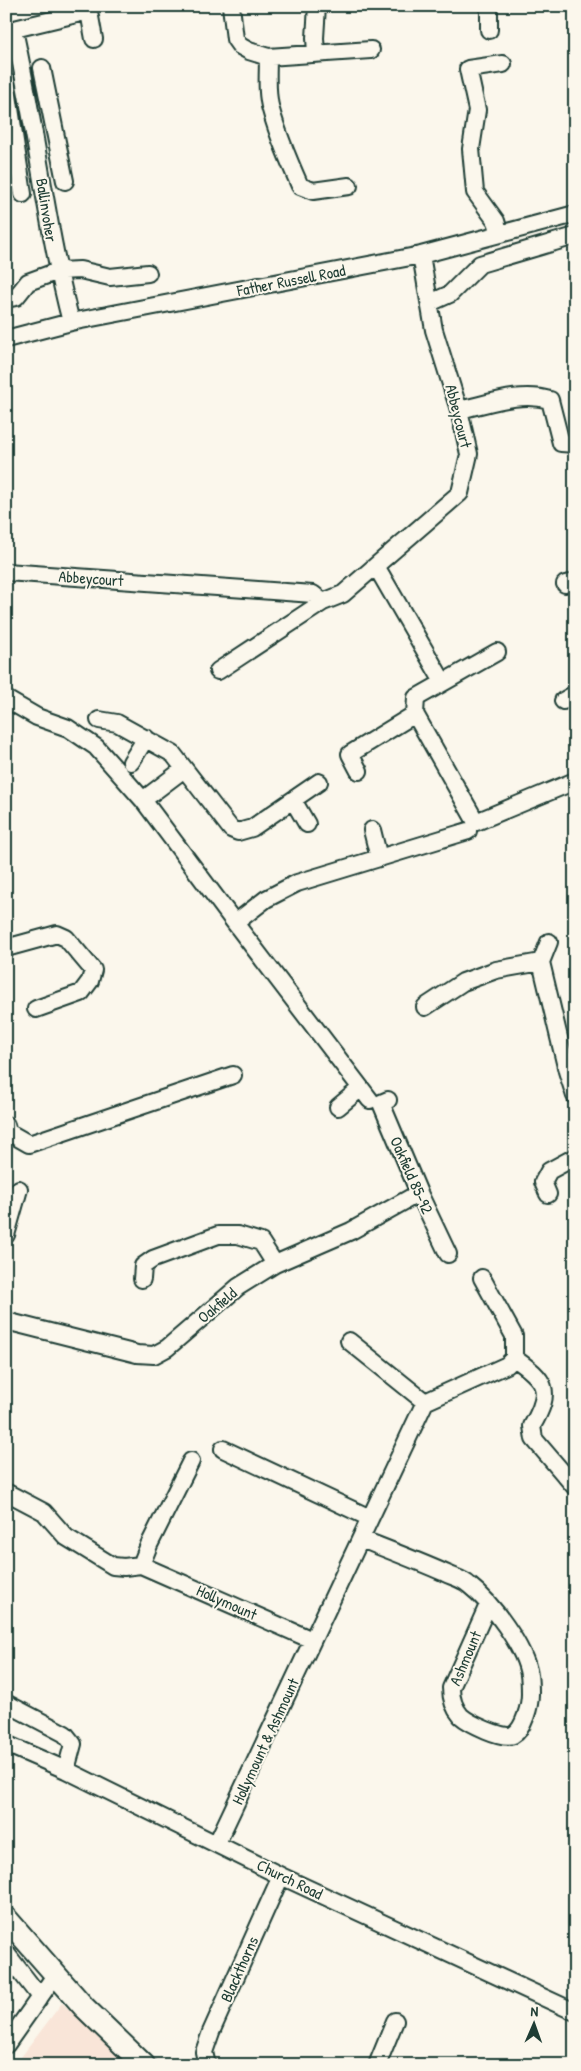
<svg xmlns="http://www.w3.org/2000/svg" width="581" height="2071" viewBox="0 0 581 2071" font-family="'Patrick Hand',sans-serif">
  <style>
    .built { fill: #f9e5d8 }
    .lines { fill: none; stroke-linecap: round; stroke-linejoin: round }
    .minor-casing { stroke: #1f3d34; stroke-width: 20 }
    .major-casing { stroke: #1f3d34; stroke-width: 25 }
    .minor { stroke: #fbf7ec; stroke-width: 16 }
    .major { stroke: #fbf7ec; stroke-width: 21 }
    .labels { text-anchor: middle; stroke-width: 4; stroke-linejoin: round; paint-order: stroke }
    .street-label { font-size: 16px; fill: #1f3d34; stroke: #fbf7ec }
  </style>
  <rect width="100%" height="100%" fill="#fbf7ec"/>
  <filter id="ink" filterUnits="userSpaceOnUse"><feTurbulence type="fractalNoise" baseFrequency=".02" numOctaves="2"/><feDisplacementMap in="SourceGraphic" scale="10" xChannelSelector="R" yChannelSelector="G"/><feConvolveMatrix kernelMatrix="1 2 1 2 8 2 1 2 1" color-interpolation-filters="sRGB"/></filter>
  <g filter="url(#ink)">
    <!-- built -->
    <path class="built" d="M62 2003 129 2065H15Z"/>
    <g class="lines">
      <!-- minor casing -->
      <g class="minor-casing">
        <path id="minor" d="M88 6 94 39
          M231 6 235 39 240 46 249 51 268 57 371 50
          M489 6V30
          M14 30C36 127 46 226 71 322
          M6 31 89 11
          M316 53 315 38 317 6
          M268 57C268 74 266 93 271 110 278 136 289 161 300 186L313 191 349 186
          M42 68 65 181
          M6 82 23 194
          M500 234 496 221 475 192 471 149 477 110 468 69 503 64
          M6 299 16 297 28 282 58 271 80 270 110 277 148 273
          M430 303 450 294 480 264 575 236
          M6 339 71 322 421 255 575 214
          M459 410C488 404 520 391 550 400L561 443 575 444
          M376 566 443 682
          M6 572 313 594 323 602
          M565 584 575 582
          M218 671 323 602 343 594 460 493 469 454 459 410 434 330 421 255
          M6 699 37 717 68 728 96 747 143 800 184 769
          M563 701 575 694
          M415 714 476 822 575 781
          M99 720 117 723 173 754 231 829 238 832 252 828 319 782
          M131 762 146 738
          M359 771 350 754 415 714 416 698 497 652
          M143 800 235 923
          M293 800 307 824
          M372 830 379 858
          M549 942 541 962 567 1071 575 1096
          M6 948 57 934 66 938 93 970 90 981 81 993 36 1009
          M425 1007 463 982 496 970 541 962
          M370 1100 235 923 266 899 297 883 468 831
          M388 1100 381 1103 419 1193 448 1254
          M338 1107 361 1088
          M6 1125 8 1132 29 1144 233 1075
          M548 1194 543 1182 549 1171 575 1157
          M6 1235 19 1189
          M142 1279 143 1266 153 1259 218 1235H238L261 1242 275 1264
          M6 1321 137 1354 154 1355 167 1348 238 1287 275 1264 351 1231 419 1193
          M349 1341 425 1402
          M514 1358C546 1380 553 1390 532 1426L534 1439 575 1487
          M223 1449 370 1518
          M6 1492 44 1512 66 1537 113 1566 124 1567 141 1565 312 1640
          M361 1539C389 1550 418 1561 445 1573 453 1577 463 1579 469 1585 491 1602 525 1647 529 1675 530 1681 530 1688 530 1694 530 1705 524 1729 513 1735 503 1740 469 1723 461 1716 454 1708 451 1699 451 1688L488 1605
          M141 1565 149 1545 191 1461
          M6 1703 65 1734 73 1744 66 1770
          M6 1744 66 1770 281 1876 575 2012
          M217 1843 425 1402 507 1365 514 1358V1336L482 1278
          M6 1953 40 1997
          M6 2045 56 1974
          M207 2065 204 2052 211 2032 281 1876
          M377 2065 395 2021"/>
      </g>
      <!-- major casing -->
      <g class="major-casing">
        <path id="major" d="M6 1918 84 2007 144 2065"/>
      </g>
      <!-- minor -->
      <use href="#minor" class="minor"/>
      <!-- major -->
      <use href="#major" class="major"/>
    </g>
  </g>
  <g class="labels">
    <!-- street labels -->
    <g class="street-label">
      <text transform="translate(47 210) rotate(81)" y="6">Ballinvoher</text>
      <text transform="translate(291 280) rotate(-11)" y="6">Father Russell Road</text>
      <text transform="translate(459 416) rotate(76)" y="6">Abbeycourt</text>
      <text transform="translate(91 578) rotate(4)" y="6">Abbeycourt</text>
      <text transform="translate(412 1175) rotate(66)" y="6">Oakfield 85-92</text>
      <text transform="translate(217 1305) rotate(-40)" y="6">Oakfield</text>
      <text transform="translate(227 1602) rotate(24)" y="6">Hollymount</text>
      <text transform="translate(465 1658) rotate(-67)" y="6">Ashmount</text>
      <text transform="translate(265 1741) rotate(-65)" y="6">Hollymount &amp; Ashmount</text>
      <text transform="translate(290 1879) rotate(26)" y="6">Church Road</text>
      <text transform="translate(239 1969) rotate(-66)" y="6">Blackthorns</text>
    </g>
  </g>
  <!-- margin -->
  <rect width="581" height="2071" fill="none" stroke="#fbf7ec" stroke-width="25"/>
  <rect x="12" y="12" width="556" height="2046" fill="none" stroke="#1f3d34" stroke-width="2" filter="url(#ink)"/>
  <!-- north arrow -->
  <g transform="translate(534 2024) rotate(2)" stroke="#fbf7ec" stroke-width="4" paint-order="stroke">
  <path d="M0-4L9 19L0 12L-9 19Z" fill="#1f3d34"/>
  <text y="-8" font-size="14" font-weight="bold" text-anchor="middle" fill="#1f3d34">N</text>
  </g>
</svg>
